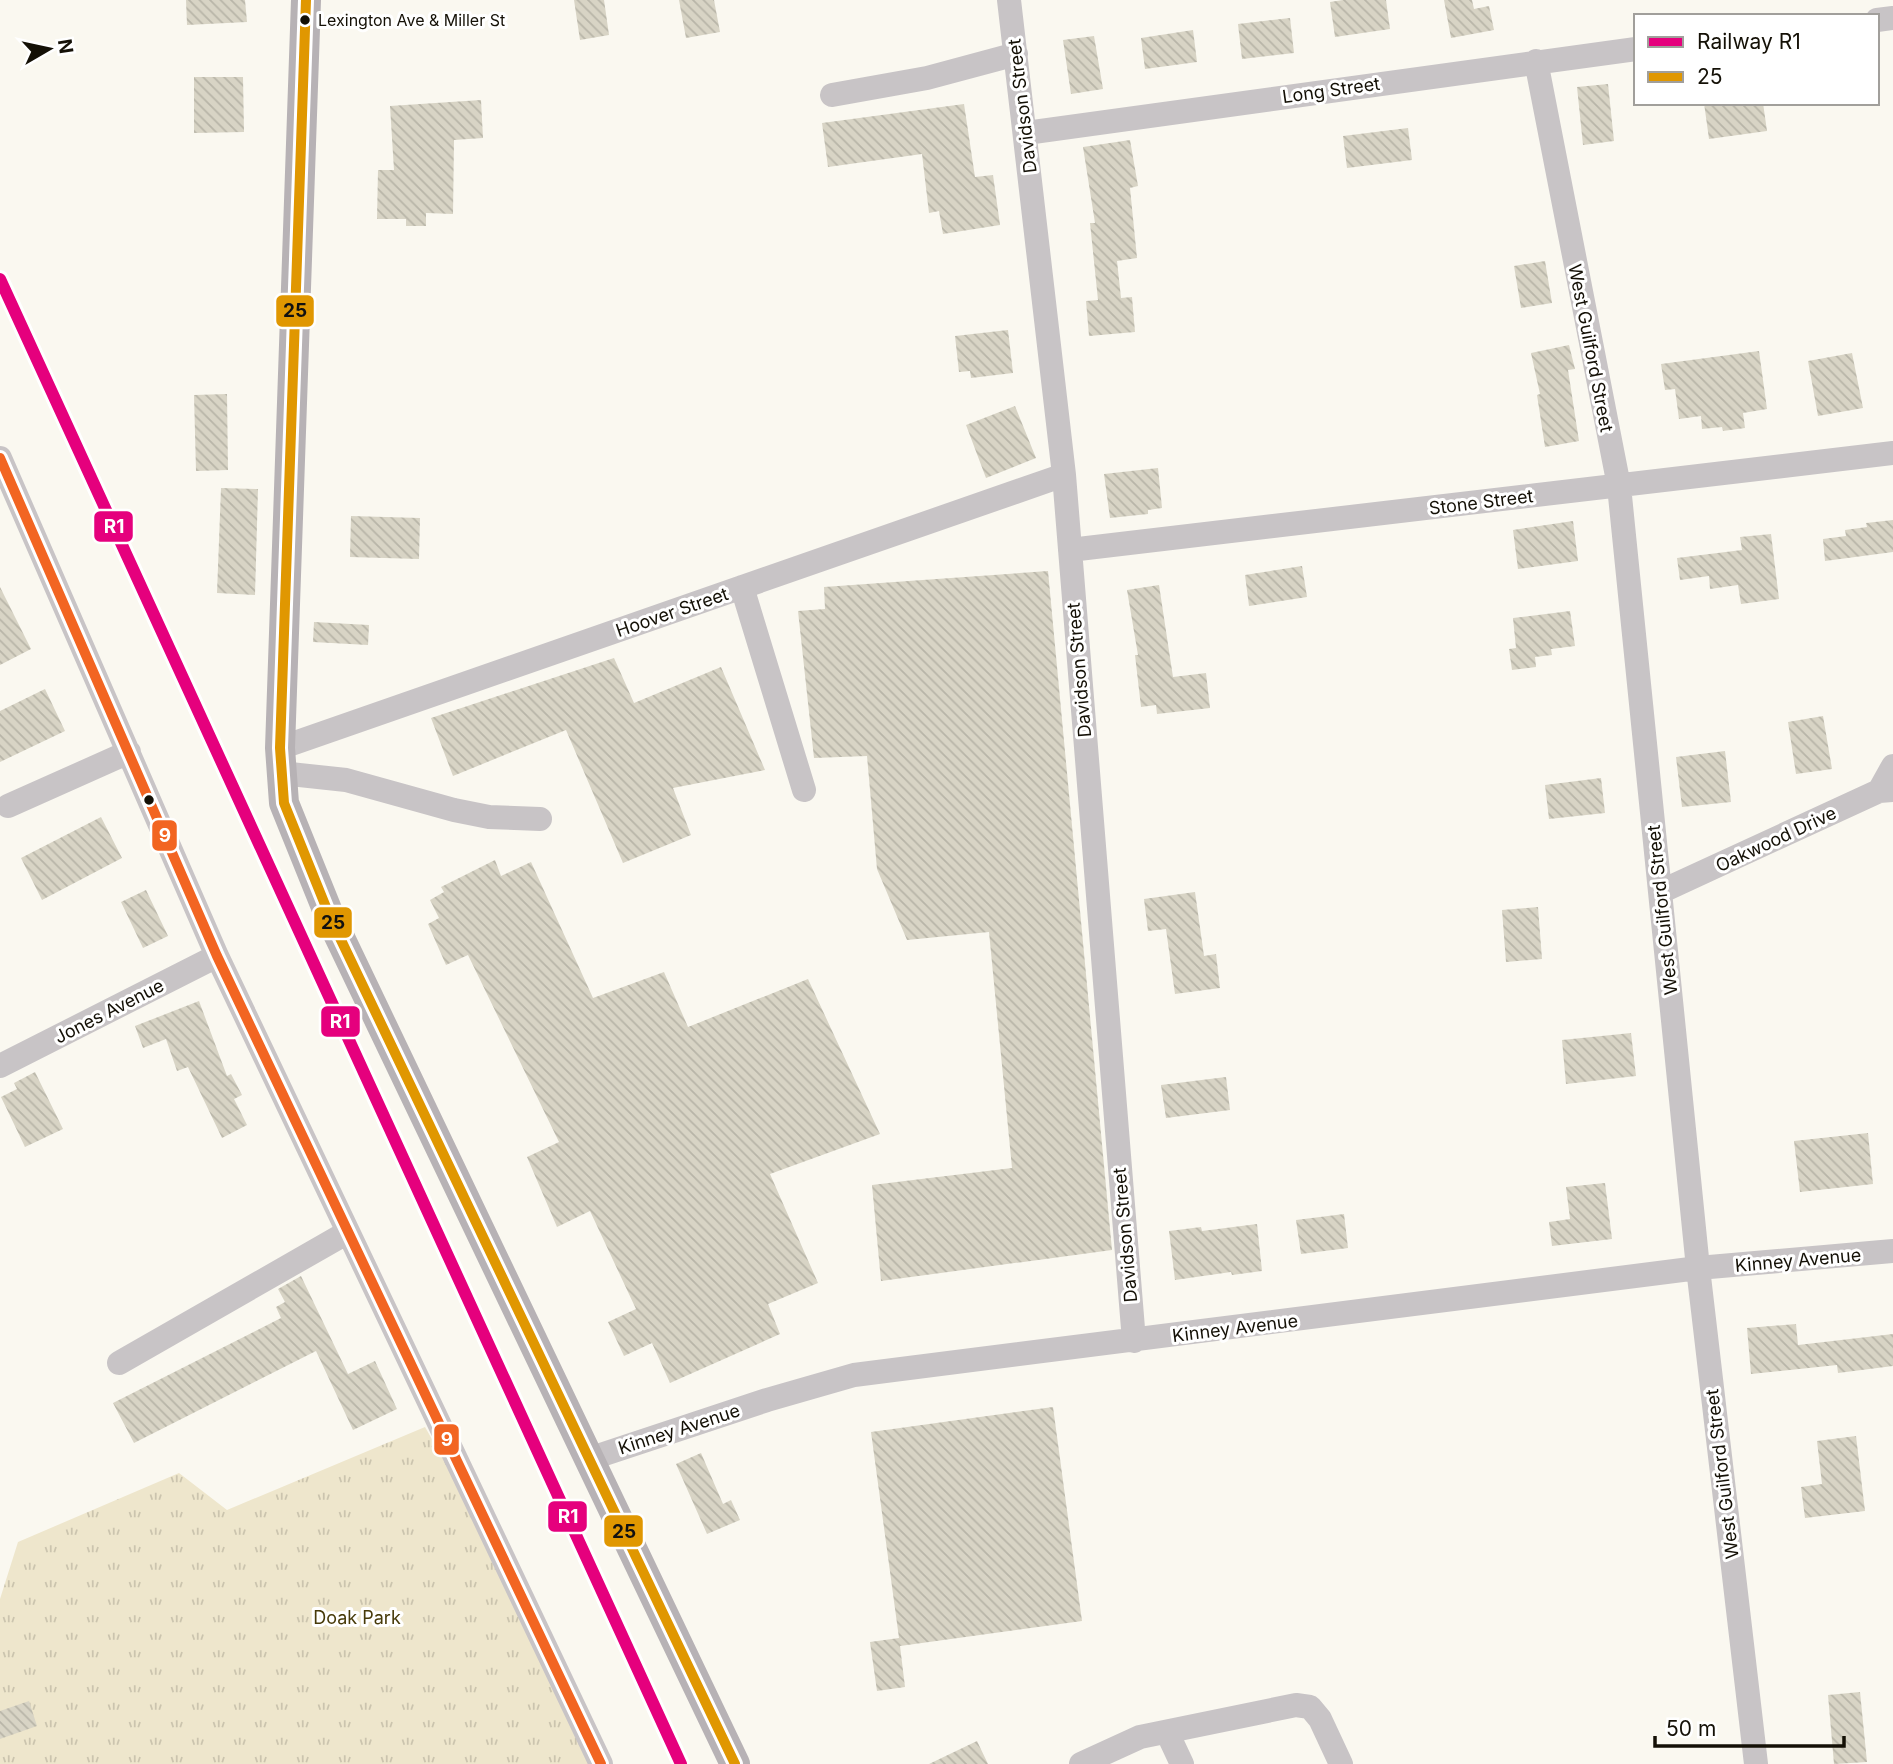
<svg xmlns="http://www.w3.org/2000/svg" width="1893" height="1764" viewBox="0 0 1893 1764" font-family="Inter,sans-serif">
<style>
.park{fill:url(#park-tufts)}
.building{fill:url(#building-back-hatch)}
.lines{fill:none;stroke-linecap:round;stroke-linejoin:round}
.minor{stroke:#c8c4c6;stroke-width:24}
.major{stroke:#b7b2b5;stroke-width:30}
.bus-1-casing{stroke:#fff;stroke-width:16}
.bus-2-casing{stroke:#fff;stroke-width:16}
.bus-1{stroke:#e09701;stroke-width:10}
.bus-2{stroke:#f26522;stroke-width:10}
.rail-1-casing{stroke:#fff;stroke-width:18}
.rail-1{stroke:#e5007d;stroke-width:12}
.bus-dot{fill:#141006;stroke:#fff;stroke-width:2.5}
.labels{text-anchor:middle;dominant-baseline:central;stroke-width:6;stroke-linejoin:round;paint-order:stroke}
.bus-label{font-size:16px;fill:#141006;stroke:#fff;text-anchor:start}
.street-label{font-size:18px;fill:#141006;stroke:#fff}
.park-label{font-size:18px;fill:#473a09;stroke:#fff}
.line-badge{stroke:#fff;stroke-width:2.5}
.badge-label{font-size:19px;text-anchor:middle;font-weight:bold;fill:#fff}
.pale-badge-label{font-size:19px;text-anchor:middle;font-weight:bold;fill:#111}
</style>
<defs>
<pattern id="park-tufts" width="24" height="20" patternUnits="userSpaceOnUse" patternTransform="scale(1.75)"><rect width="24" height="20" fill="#eee6cc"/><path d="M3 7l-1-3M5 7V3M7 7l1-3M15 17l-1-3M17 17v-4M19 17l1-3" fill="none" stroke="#cbc4ae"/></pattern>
<pattern id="building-back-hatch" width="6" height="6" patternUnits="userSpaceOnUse" patternTransform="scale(1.75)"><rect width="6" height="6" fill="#d8d4c5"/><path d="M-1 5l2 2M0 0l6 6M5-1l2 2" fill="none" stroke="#b8b5a8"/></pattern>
</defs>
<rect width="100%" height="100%" fill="#faf8f0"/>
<!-- park -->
<path class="park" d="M425 1427 445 1462 598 1764H0V1599L18 1542 179 1473 227 1510Z"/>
<!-- building -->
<path class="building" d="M186 0H245L247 22 187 25Z
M574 0H604L609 35 580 40Z
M679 0H714L720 32 686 38Z
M1343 0H1386L1390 29 1335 37 1330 2Z
M1444 0H1472L1474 9 1489 6 1494 30 1451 38Z
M1290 18 1294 53 1242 59 1238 24Z
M1193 30 1197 62 1145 69 1141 38Z
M1094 36 1103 89 1071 94 1063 40Z
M194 77H243L244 132 194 133Z
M1608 84 1614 141 1583 145 1577 87Z
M481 100 483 138 454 140 453 214 426 213V226H406V219H377L378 170H394L390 106Z
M1704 103H1763L1767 131 1709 139Z
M964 104 975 177 993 175 1000 225 943 234 939 211 929 213 922 154 828 167 822 123Z
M1408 128 1412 160 1347 168 1343 136Z
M1130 140 1138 186 1130 188 1137 258 1117 261 1121 298 1132 297 1135 332 1089 336 1086 301 1098 300 1090 223H1095L1083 147Z
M1545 261 1552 303 1521 308 1514 266Z
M1008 330 1013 373 971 378 970 371 959 372 955 336Z
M1569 345 1575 369 1568 370 1579 441 1545 447 1537 395 1540 394 1531 353Z
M1759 351 1767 409 1743 413 1745 428 1723 431 1722 427 1702 429 1701 416 1679 419 1675 389 1665 390 1661 364Z
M1852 353 1863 408 1818 416 1808 361Z
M227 394 228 470 196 471 194 395Z
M1015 406 1036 458 986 478 966 425Z
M1158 468 1162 508 1148 510V514L1110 518 1104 474Z
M221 488 258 489 255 595 217 593Z
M351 516 420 518 419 559 350 557Z
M1893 520V552L1825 561 1823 539 1846 536 1845 530 1867 527 1866 523Z
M1573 521 1578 561 1518 569 1513 530Z
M1771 534 1779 599 1741 604 1738 585 1710 589 1709 576 1680 580 1677 558 1742 550 1740 537Z
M1302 566 1307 597 1249 606 1245 575Z
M1048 571 1112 1250 881 1281 872 1185 1012 1168 989 932 907 940 877 869 867 756 814 758 798 611 825 609 824 587Z
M1159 585 1173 677 1206 673 1210 708 1157 714 1156 705 1141 707 1135 655H1138L1127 590Z
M0 587 31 649 0 665Z
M1570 611 1575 646 1551 649 1552 655 1535 657 1536 667 1512 670 1509 649 1516 648 1513 618Z
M314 622 369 625 368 645 313 642Z
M614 658 634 703 721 667 765 770 673 788 691 835 623 863 566 730 453 776 431 718Z
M45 689 65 731 0 762V711Z
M1823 716 1832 769 1796 774 1788 722Z
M1725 751 1731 802 1682 807 1676 757Z
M1601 778 1605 813 1549 819 1545 785Z
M101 817 122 858 42 900 21 858Z
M495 860 501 876 531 862 593 998 664 972 688 1027 808 979 880 1134 770 1174 818 1283 768 1304 780 1334 670 1383 652 1343 624 1356 608 1322 636 1309 590 1211 557 1227 527 1157 559 1142 468 955 446 965 428 924 439 918 430 900 444 892 441 887Z
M146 890 168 936 143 948 121 902Z
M1195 892 1204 956 1216 954 1220 988 1175 994 1166 929 1148 931 1144 899Z
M1538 907 1542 959 1506 962 1502 910Z
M199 1001 227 1076 231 1074 242 1095 234 1099 247 1125 222 1138 188 1067 177 1071 166 1039 143 1048 135 1026Z
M1631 1033 1636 1076 1566 1084 1562 1040Z
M35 1072 63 1129 25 1147 1 1097 17 1089 14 1083Z
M1226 1077 1230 1110 1166 1118 1161 1085Z
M1868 1133 1873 1184 1800 1192 1794 1141Z
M1605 1183 1612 1239 1552 1246 1549 1222 1570 1219 1566 1187Z
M1344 1214 1348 1248 1301 1254 1296 1220Z
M1257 1224 1262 1271 1232 1275 1231 1272 1175 1280 1169 1231 1201 1227 1202 1231Z
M301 1276 348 1374 375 1361 397 1409 353 1430 316 1351 134 1443 113 1403 281 1318 276 1307 285 1302 278 1289Z
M1796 1324 1798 1345 1893 1334V1366L1838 1373 1837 1365 1751 1374 1747 1328Z
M1053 1407 1082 1621 900 1646 905 1687 877 1691 870 1642 899 1638 871 1432Z
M1856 1436 1865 1511 1805 1518 1801 1487 1822 1484 1817 1441Z
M701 1453 723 1504 731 1500 740 1520 707 1534 676 1464Z
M1860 1692 1867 1762 1834 1764 1828 1695Z
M29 1701 37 1726 0 1739V1711Z
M977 1741 988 1764H929Z"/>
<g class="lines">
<!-- minor -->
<path class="minor" d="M1009 0 1064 475 1134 1341
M1877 20 1893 18
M1536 61 1619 486 1698 1268 1756 1764
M832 95 927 78 1016 54
M1026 133 1636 49
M0 458 217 956 601 1764
M1070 550 1893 453
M742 587 804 790
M280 748 1064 475
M281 773 346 780 454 810 489 817 540 819
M1879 791 1893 766
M8 806 129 752
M1660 892 1879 791 1893 790
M0 1066 217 956
M119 1363 348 1232
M589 1459 767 1400 854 1375 1698 1268 1893 1251
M1167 1732 1182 1764
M1081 1764 1140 1737 1296 1705 1310 1707 1320 1719 1341 1764"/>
<!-- major -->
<path class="major" d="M306 0 280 748 284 803 330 917 735 1764"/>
<!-- bus-1 casing -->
<g class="bus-1-casing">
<path id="bus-1" d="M306 0 280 748 284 803 330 917 735 1764"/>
</g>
<!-- bus-2 casing -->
<g class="bus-2-casing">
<path id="bus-2" d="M0 458 217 956 601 1764"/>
</g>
<!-- bus-1 -->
<use href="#bus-1" class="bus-1"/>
<!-- bus-2 -->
<use href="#bus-2" class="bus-2"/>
<!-- rail-1 casing -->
<g class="rail-1-casing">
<path id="rail-1" d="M0 279 681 1764"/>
</g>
<!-- rail-1 -->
<use href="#rail-1" class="rail-1"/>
</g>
<!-- markers -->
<g class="bus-dot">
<circle cx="305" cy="20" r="6"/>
<circle cx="149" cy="800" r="6"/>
</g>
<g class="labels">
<!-- bus labels -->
<g class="bus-label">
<text x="318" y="20">Lexington Ave &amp; Miller St</text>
</g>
<!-- street labels -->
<g class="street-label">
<text transform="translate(1331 90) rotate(-8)">Long Street</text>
<text transform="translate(1022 106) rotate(-97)">Davidson Street</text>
<text transform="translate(1591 348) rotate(79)">West Guilford Street</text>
<text transform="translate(1481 502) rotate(-7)">Stone Street</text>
<text transform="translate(672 612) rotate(-19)">Hoover Street</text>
<text transform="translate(1079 670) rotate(-95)">Davidson Street</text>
<text transform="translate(1776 839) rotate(-25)">Oakwood Drive</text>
<text transform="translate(1662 910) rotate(-96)">West Guilford Street</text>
<text transform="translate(109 1011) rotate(-27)">Jones Avenue</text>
<text transform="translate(1125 1235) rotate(-95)">Davidson Street</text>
<text transform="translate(1798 1260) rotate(-5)">Kinney Avenue</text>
<text transform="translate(1235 1328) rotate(-7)">Kinney Avenue</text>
<text transform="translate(679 1429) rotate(-18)">Kinney Avenue</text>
<text transform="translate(1722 1474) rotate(-97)">West Guilford Street</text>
</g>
<!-- park labels -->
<g class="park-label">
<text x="357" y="1617">Doak Park</text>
</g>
</g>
<g class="line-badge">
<rect x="275" y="294" width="40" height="34" rx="7" fill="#e09701"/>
<rect x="93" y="510" width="41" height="33" rx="7" fill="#e5007d"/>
<rect x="151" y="819" width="27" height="33" rx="7" fill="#f26522"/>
<rect x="313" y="906" width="40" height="33" rx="7" fill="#e09701"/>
<rect x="320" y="1005" width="41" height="33" rx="7" fill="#e5007d"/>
<rect x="433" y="1423" width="27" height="33" rx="7" fill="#f26522"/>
<rect x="547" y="1500" width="41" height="33" rx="7" fill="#e5007d"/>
<rect x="603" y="1514" width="41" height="34" rx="7" fill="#e09701"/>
</g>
<g class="badge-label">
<text x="114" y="533">R1</text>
<text x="165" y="842">9</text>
<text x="340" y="1028">R1</text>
<text x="447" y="1446">9</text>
<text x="568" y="1523">R1</text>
</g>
<g class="pale-badge-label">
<text x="295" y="317">25</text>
<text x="333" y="929">25</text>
<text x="624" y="1538">25</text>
</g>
<!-- legend -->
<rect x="1634" y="14" width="245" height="91" fill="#ffffff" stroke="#a19f9b" stroke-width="2"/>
<rect x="1648" y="37" width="35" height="10" fill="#e5007d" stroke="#a19f9b" stroke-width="2"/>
<text x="1697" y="49" font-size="21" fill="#141006">Railway R1</text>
<rect x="1648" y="72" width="35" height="10" fill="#e09701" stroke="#a19f9b" stroke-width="2"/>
<text x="1697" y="84" font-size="21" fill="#141006">25</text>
<!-- north arrow -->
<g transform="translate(49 49) rotate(81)" stroke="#ffffff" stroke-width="5" paint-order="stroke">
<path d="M0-5L12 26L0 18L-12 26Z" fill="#141006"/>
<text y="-10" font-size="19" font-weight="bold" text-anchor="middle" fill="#141006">N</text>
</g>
<!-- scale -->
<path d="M1655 1736v10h189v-10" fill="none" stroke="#141006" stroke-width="3.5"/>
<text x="1666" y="1736" font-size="21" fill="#141006" stroke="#ffffff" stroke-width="5" paint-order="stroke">50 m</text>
</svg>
